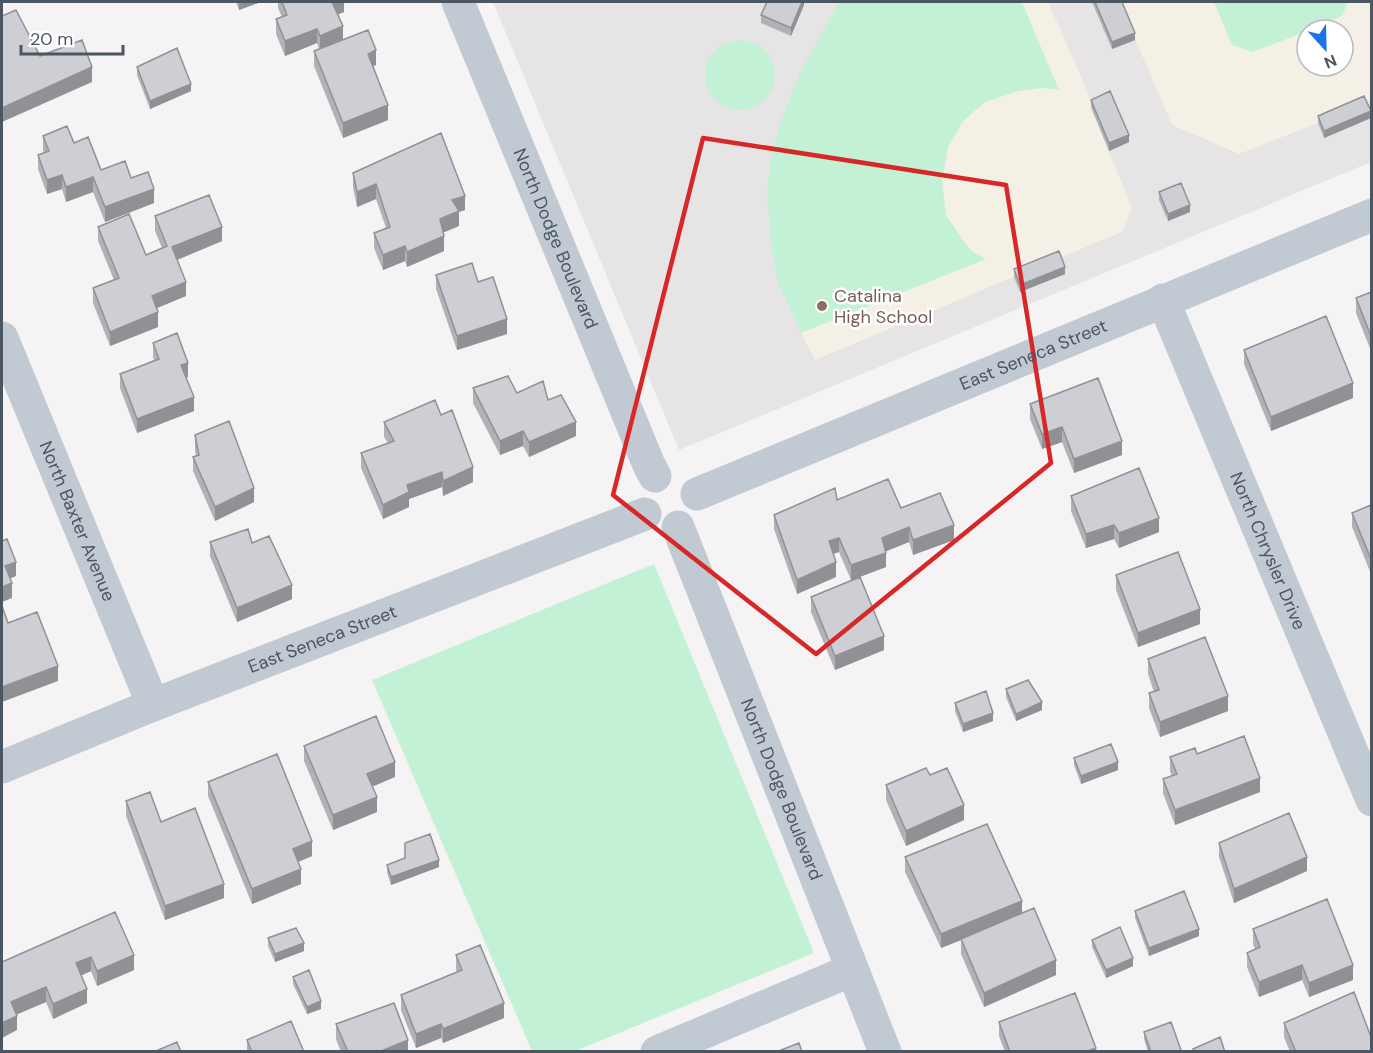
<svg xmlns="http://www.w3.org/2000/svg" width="1373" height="1053" viewBox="0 0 1373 1053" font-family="'DM Sans',sans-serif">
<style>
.education{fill:#e6e4e5;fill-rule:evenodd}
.green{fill:#c3f1d5;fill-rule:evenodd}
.sand{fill:#f5f0e5}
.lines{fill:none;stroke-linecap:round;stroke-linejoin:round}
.minor{stroke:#c1cad2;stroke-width:33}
.wall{fill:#b0b2b7}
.shaded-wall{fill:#909195}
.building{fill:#cdcfd5;stroke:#909195;stroke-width:1.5}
.marked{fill:none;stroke:#d62828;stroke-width:4.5;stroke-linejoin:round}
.education-dot{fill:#8d6e63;stroke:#fff;stroke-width:2}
.labels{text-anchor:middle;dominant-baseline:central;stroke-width:5;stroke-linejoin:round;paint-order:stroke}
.street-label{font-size:18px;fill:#4a5661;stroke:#fff}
.education-label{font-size:18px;fill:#785e54;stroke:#fff;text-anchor:start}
</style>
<rect width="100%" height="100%" fill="#f5f3f3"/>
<!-- education -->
<path class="education" d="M493 2H1371V162L679 450ZM1307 30H1343V66H1307Z"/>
<!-- green -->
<path class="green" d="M839 2H1048L1132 208 1122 232 815 360 801 333 778 283 772 249 767 195 771 156 780 124 799 75Z
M1119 2H1371V100L1318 123 1239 154 1172 125ZM1307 30H1343V66H1307Z
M705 75a35 35 0 1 1 70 0a35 35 0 1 1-70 0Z
M654 564 814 953 575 1051H532L372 680Z"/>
<!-- sand -->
<path class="sand" d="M1022 2H1048L1094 106 1091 108 1132 208 1122 232 815 360 801 333 986 259 972 251 963 240 946 215 942 181 948 147 963 121 985 102 1019 91 1042 88 1059 90Z
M1119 2H1214L1232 45 1253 52 1307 31V66H1343V30H1308L1342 16 1348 2H1371V100L1318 123 1239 154 1172 125Z"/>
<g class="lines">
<!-- minor -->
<g class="minor">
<path id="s1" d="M458 2 649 465 655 476"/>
<path id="s2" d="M1163 300 1372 800"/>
<path id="s3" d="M2 338 153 705"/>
<path id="s4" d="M697 494 1372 215"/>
<path id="s5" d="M678 527 885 1052"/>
<path id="s6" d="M2 767 153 705 645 514"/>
<path d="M657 1052 852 970"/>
</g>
</g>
<!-- wall -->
<path class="wall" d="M236 2H261L239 10Z
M278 2H344V12L338 14 343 40 376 65 373 66 388 120 343 138 314 66V51L319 49 317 43 285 56 276 34V19L282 17 278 8Z
M804 2V5L791 36 761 23V15Z
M1092 2H1122L1135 40 1112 49Z
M137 67 191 91 150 109 137 75Z
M1091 100 1129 142 1109 151 1091 107Z
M1318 116 1371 118 1324 138 1318 123Z
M43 136 74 143 101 170 131 178 154 203 105 222 93 192 66 202 62 189 47 194 38 169V155L44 153 43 150Z
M353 173 465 210 459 212V226L443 232 444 251 407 267 405 261 383 270 374 248V233L386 228 376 199 357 207 353 187Z
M1159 192 1190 212 1168 221 1159 200Z
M155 216 222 241 177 260 186 296 157 308 158 327 110 346 93 303V288L114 280 98 241V227L146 255 162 248 155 231Z
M1014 269 1065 274 1020 292 1014 277Z
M436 275 478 282 507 334 457 350 436 289Z
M1371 292V351L1356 313V298Z
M153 343 188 377 186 378 194 411 137 433 120 388V374L154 360 153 357Z
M1244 350 1353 398 1271 431 1244 364Z
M473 388 517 393 548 400 576 436 529 457 523 446 500 455 473 403Z
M1030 404 1122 455 1074 473 1062 442 1042 449 1030 419Z
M441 415 473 482 443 496 442 487 409 499V507L383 519 361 468V453L388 443 384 437V422Z
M195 435 254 502 215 521 193 471V457L196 456 195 450Z
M1071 496 1159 532 1119 548 1114 539 1086 548 1071 511Z
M837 500 901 508 954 540 913 555 909 542 886 551V567L860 577 884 650 835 670 811 612V597L851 580 839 552 833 554 836 577 797 594 774 529V515Z
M1371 505V574L1352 527V513Z
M210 542 252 543 292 599 237 622 210 556Z
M1116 575 1200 624 1138 647 1116 590Z
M1148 659 1228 711 1160 737 1149 708V693L1154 692 1148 674Z
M1006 689 1042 710 1016 721 1006 697Z
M955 703 993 721 963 732 955 711Z
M304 746 395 777 372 786 377 812 333 830 304 761Z
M1197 754 1260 792 1175 825 1163 793V779L1172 776 1170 771V757Z
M1074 758 1118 770 1081 784 1074 765Z
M930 775 964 820 906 846 886 800V785Z
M208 782 312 856 298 862 301 884 252 904 208 796Z
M126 801 161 822 224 898 165 920 126 816Z
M1219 843 1307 871 1234 903 1219 857Z
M905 857 1022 913 1056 975 984 1007 961 954V940L941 948 905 872Z
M387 865 439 867 391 885 387 872Z
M1135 911 1199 936 1149 956 1135 918Z
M115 912 134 970 97 986 91 971 81 975 87 1003 53 1019 46 1002 17 1014V1030L2 962Z
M1253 929 1353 980 1309 997 1302 980 1259 997 1247 967V953L1255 949 1253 944Z
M268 938 304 951 275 962 268 946Z
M1092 940 1133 966 1106 978 1092 947Z
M456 955 504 1018 443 1043 441 1038 416 1048 401 1010V995L457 972 456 970Z
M293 977 321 1009 307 1014 293 984Z
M999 1022 1096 1052H1005L999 1036Z
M1284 1023 1371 1052H1290L1284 1037Z
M336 1024 408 1052H341L336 1039Z
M1144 1032 1181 1052H1148L1144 1039Z
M247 1040 304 1052H247Z"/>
<!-- shaded-wall -->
<path class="shaded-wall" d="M239 2H261L239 10Z
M332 2H344V12L332 17Z
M802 2H804V5L791 36V28Z
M343 26V41L320 51V36Z
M317 29V43L285 56V41Z
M1135 33V40L1112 49V42Z
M376 50V65L368 68V54Z
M92 67V82L2 122V108Z
M191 84V91L150 109V101Z
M388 105V120L343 138V123Z
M1371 111V118L1324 138V131Z
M1129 135V142L1109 151V143Z
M62 175V189L47 194V180Z
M93 177V192L66 202V187Z
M376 184V199L357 207V192Z
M154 189V203L105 222V207Z
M465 196V210L459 212V226L440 234V219L452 200Z
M1190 205V212L1168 221V214Z
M222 227V241L172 262V247Z
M444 236V251L407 267V252Z
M405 246V261L383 270V255Z
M1065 267V274L1020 292V285Z
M186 282V296L152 310V296Z
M158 312V327L110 346V332Z
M507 319V334L457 350V336Z
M188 363V377L181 379V365Z
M1353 383V398L1271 431V417Z
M194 397V411L137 433V419Z
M576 422V436L529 457V442Z
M1062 427V442L1042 449V434Z
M523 431V446L500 455V441Z
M1122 441V455L1074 473V459Z
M473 467V482L443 496V481Z
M442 472V487L409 499V507L383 519V505L407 485Z
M254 488V502L215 521V507Z
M1159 518V532L1119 548V533Z
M954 525V540L913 555V540Z
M1114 525V539L1086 548V534Z
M909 527V542L882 553V538Z
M839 538V552L829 555V541Z
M886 553V567L851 580V565Z
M16 562V576L5 581V566Z
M836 562V577L797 594V580Z
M12 583V598L2 602V587Z
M292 585V599L237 622V608Z
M1200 609V624L1138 647V633Z
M884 636V650L835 670V656Z
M58 666V681L2 702V687Z
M1228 696V711L1160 737V722Z
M1042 702V710L1016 721V714Z
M993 713V721L963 732V724Z
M395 762V777L367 789V774Z
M1118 762V770L1081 784V776Z
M1260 778V792L1175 825V810Z
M377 797V812L333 830V815Z
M964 805V820L906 846V831Z
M312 841V856L293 864V849Z
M1307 857V871L1234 903V889Z
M439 860V867L391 885V877Z
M301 869V884L252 904V889Z
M224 884V898L165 920V906Z
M1022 901V916L941 948V934Z
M1199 929V936L1149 956V948Z
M304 943V951L275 962V954Z
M134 955V970L97 986V971Z
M91 957V971L76 978V963Z
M1133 958V966L1106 978V970Z
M1056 960V975L984 1007V993Z
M1302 965V980L1259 997V982Z
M1353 965V980L1309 997V983Z
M46 987V1002L11 1017V1002Z
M87 989V1003L53 1019V1004Z
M321 1001V1009L307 1014V1007Z
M504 1003V1018L443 1043V1029Z
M17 1016V1030L2 1038V1023Z
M441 1024V1038L416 1048V1034Z
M408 1040V1052H379Z
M1096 1048V1052H1085Z"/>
<!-- building -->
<path class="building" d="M282 2H334H332L343 26 320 36 317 29 285 41 276 19 287 15Z
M767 2H802L791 28 761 15Z
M1095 2H1122L1135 33 1112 42Z
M16 10 40 56 82 40 92 67 2 108V16Z
M368 30 376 50 368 54 388 105 343 123 314 51Z
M177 48 191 84 150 101 137 67Z
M1110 91 1129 135 1109 143 1091 100Z
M1364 96 1371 111 1324 131 1318 116Z
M67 126 74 143 88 137 101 170 125 161 131 178 148 172 154 189 105 207 93 177 66 187 62 175 47 180 38 155 49 151 43 136Z
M441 133 465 196 452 200 459 211 440 219 444 236 407 252 405 246 383 255 374 233 390 227 376 184 357 192 353 173Z
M1181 183 1190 205 1168 214 1159 192Z
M209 195 222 227 172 247 186 282 152 296 158 312 110 332 93 288 119 278 98 227 129 214 146 255 167 246 155 216Z
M1059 251 1065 267 1020 285 1014 269Z
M472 263 478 282 493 277 507 319 457 336 436 275Z
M1371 292V336L1356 298Z
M1326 316 1353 383 1271 417 1244 350Z
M177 333 188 363 181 365 194 397 137 419 120 374 159 359 153 343Z
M508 376 517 393 543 381 548 400 561 395 576 422 529 442 523 431 500 441 473 388Z
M1098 378 1122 441 1074 459 1062 427 1042 434 1030 404Z
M435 400 441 415 452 410 473 467 443 481 442 472 407 485 409 492 383 505 361 453 394 441 384 422Z
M229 421 254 488 215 507 193 457 199 455 195 435Z
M1139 468 1159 518 1119 533 1114 525 1086 534 1071 496Z
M888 479 901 508 940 493 954 525 913 540 909 527 882 538 886 553 851 565 839 538 829 541 836 562 797 580 774 515 835 488 837 500Z
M1371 505V559L1352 513Z
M248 529 252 543 269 536 292 585 237 608 210 542Z
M7 539 16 562 5 566 12 583 2 587V541Z
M1178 552 1200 609 1138 633 1116 575Z
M860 577 884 636 835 656 811 597Z
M2 606 8 623 37 612 58 666 2 687Z
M1205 637 1228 696 1160 722 1149 693 1159 690 1148 659Z
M1028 680 1042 702 1016 714 1006 689Z
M986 691 993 713 963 724 955 703Z
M376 716 395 762 367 774 377 797 333 815 304 746Z
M1244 736 1260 778 1175 810 1163 779 1177 774 1170 757 1195 748 1197 754Z
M1111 744 1118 762 1081 776 1074 758Z
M277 754 312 841 293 849 301 869 252 889 208 782Z
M926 768 930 775 947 768 964 805 906 831 886 785Z
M150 792 161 822 195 808 224 884 165 906 126 801Z
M1289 813 1307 857 1234 889 1219 843Z
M987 824 1022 901 941 934 905 857Z
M430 834 439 860 391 877 387 865 405 858V843Z
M1184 891 1199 929 1149 948 1135 911Z
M1327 899 1353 965 1309 983 1302 965 1259 982 1247 953 1260 947 1253 929Z
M1034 908 1056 960 984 993 961 939Z
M115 912 134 955 97 971 91 957 76 963 87 989 53 1004 46 987 11 1002 17 1016 2 1023V962Z
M1120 927 1133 958 1106 970 1092 940Z
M296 928 304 943 275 954 268 938Z
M480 945 504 1003 443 1029 441 1024 416 1034 401 995 462 970 456 955Z
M309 970 321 1001 307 1007 293 977Z
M1354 992 1371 1037V1052H1296L1284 1023Z
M1075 993 1096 1048 1085 1052H1010L999 1022Z
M394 1003 408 1040 379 1052H348L336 1024Z
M291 1021 304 1052H252L247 1040Z
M1171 1022 1181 1050 1176 1052H1151L1144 1032Z
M1220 1037 1225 1052H1194L1193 1049Z
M177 1042 181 1052H156V1051Z
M799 1043 802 1052H776Z"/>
<!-- marked area -->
<path class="marked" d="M703 138 1006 185 1051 463 816 654 613 495Z"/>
<!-- markers -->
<circle class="education-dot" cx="822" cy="306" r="6"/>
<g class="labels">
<!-- street labels -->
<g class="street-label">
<text stroke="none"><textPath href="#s1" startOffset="256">North Dodge Boulevard</textPath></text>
<text stroke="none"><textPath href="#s4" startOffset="364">East Seneca Street</textPath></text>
<text stroke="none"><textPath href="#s3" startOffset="198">North Baxter Avenue</textPath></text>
<text stroke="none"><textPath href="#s2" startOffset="272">North Chrysler Drive</textPath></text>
<text stroke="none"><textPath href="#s6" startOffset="345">East Seneca Street</textPath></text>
<text stroke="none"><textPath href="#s5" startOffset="282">North Dodge Boulevard</textPath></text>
</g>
<!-- education labels -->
<g class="education-label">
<text x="834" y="296">Catalina<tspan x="834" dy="21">High School</tspan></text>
</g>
</g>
<!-- border -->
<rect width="1373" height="1053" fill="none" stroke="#4a5661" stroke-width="6"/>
<!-- north arrow -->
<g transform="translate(1325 48) rotate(158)"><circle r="28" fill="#ffffff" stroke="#b7bbc0" stroke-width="1.5"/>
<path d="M0-4.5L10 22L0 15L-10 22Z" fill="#1a73e8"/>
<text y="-9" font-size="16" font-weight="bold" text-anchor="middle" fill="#4a5661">N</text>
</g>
<!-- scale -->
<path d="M21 45v9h102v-9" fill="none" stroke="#4a5661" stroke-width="3"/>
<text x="30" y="45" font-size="18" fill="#4a5661" stroke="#ffffff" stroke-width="4.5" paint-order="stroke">20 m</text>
</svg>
